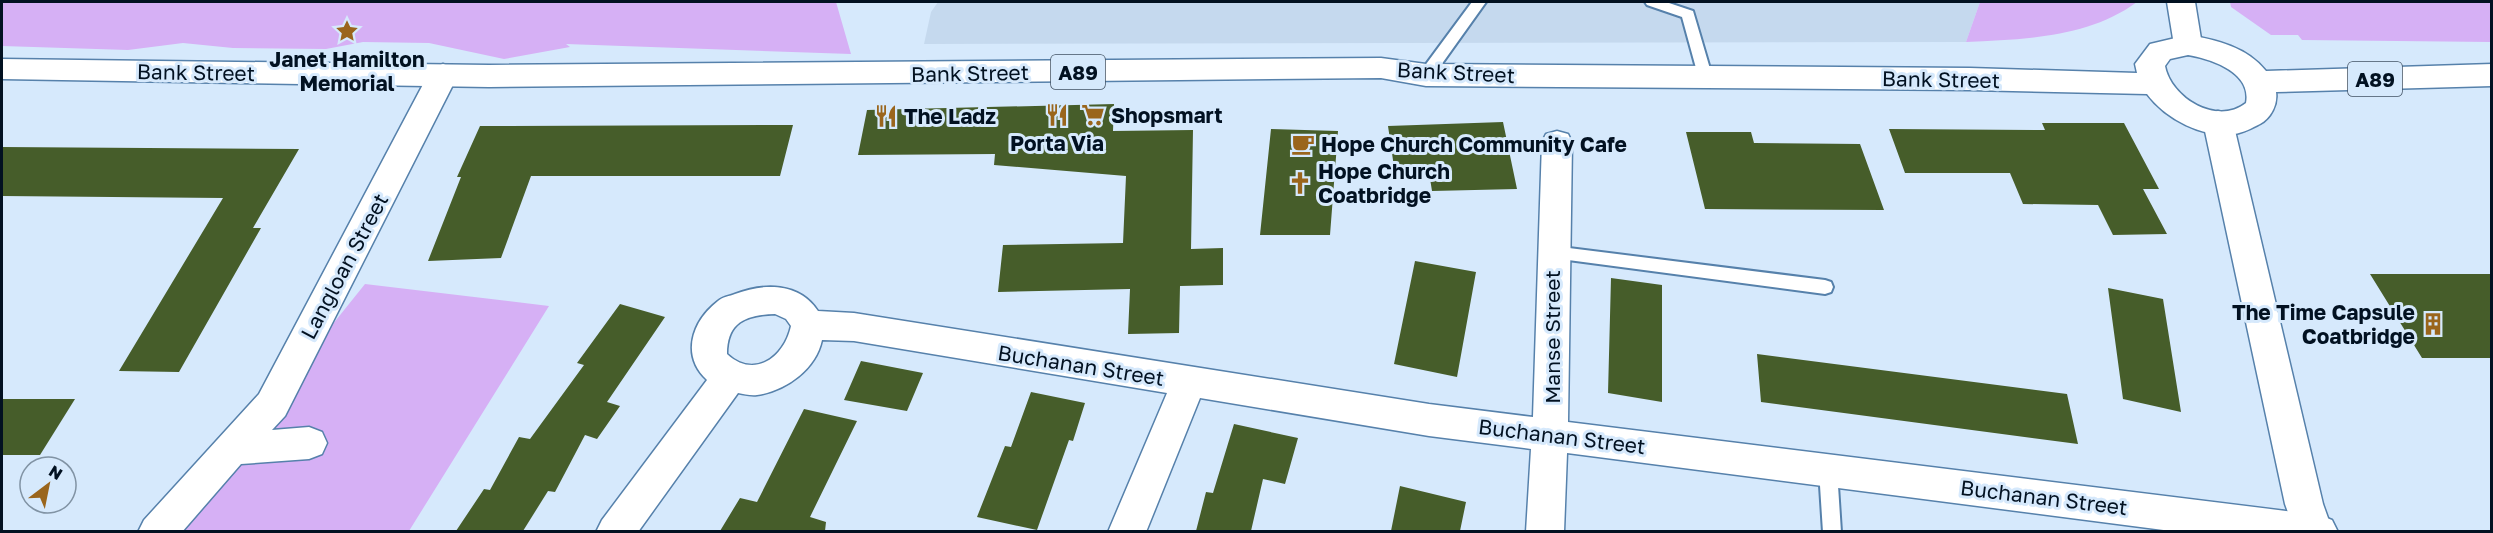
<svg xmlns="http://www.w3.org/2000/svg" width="2493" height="533" viewBox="0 0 2493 533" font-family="'Golos Text',sans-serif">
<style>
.built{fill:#c5d9ee}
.green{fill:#d6b0f5}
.building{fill:#465d2a}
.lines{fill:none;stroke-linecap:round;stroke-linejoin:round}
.lane-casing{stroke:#5681ab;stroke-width:4}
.street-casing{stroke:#5681ab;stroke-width:3}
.secondary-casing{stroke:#5681ab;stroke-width:3}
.primary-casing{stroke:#5681ab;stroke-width:3}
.lane{fill:#fff;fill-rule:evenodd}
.street{fill:#fff;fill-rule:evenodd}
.secondary{fill:#fff;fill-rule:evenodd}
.primary{fill:#fff;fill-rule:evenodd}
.labels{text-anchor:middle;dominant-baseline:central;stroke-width:6;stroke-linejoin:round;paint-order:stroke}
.shield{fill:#d6e9fc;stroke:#425263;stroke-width:1.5}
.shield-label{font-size:20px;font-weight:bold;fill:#021121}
.poi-label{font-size:21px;font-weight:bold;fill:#021121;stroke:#d6e9fc;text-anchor:start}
.street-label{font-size:21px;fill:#021121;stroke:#d6e9fc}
</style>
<rect width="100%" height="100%" fill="#d6e9fc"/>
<!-- built -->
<path class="built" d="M938 2H1980L1966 42 924 44 931 12Z"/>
<!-- green -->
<path class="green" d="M2 2H836L851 54 566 44 570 47 504 59 429 43 363 42 326 49 233 48 183 43 128 50 2 46Z
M1980 2H2137C2088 38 2025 39 1966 42Z
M2230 2H2491V42L2302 40 2298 35H2271L2231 7Z
M365 284 549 306 409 531 166 532Z"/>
<!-- building -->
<path class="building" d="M1114 104 1113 131 1193 130 1191 249 1223 248V285L1180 286 1179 333 1128 334 1130 289 998 292 1003 245 1123 243 1126 176 994 165 995 154 858 155 867 110Z
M1503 122 1517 189 1432 191 1428 166 1394 167 1388 126Z
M2042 123H2124L2159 189H2143L2167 234 2113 235 2098 205 2023 204 2010 173H1905L1889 129 2045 130Z
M793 125 780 176H531L501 258 428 261 461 177H457L480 126Z
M1271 129 1338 131 1330 235H1260Z
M1686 132H1751L1754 143 1860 144 1884 210 1705 209Z
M2 147 299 149 253 228H261L179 372 119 371 223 198 2 196Z
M1415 261 1476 272 1457 377 1394 364Z
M2370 274H2492V358H2422Z
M1611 278 1662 285V402L1608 393Z
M2108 288 2163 299 2181 412 2123 399Z
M620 304 665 317 607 402 620 406 597 439 585 435 555 492 548 491 523 531H456L484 489 490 490 519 437 530 439 584 365 577 363Z
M1757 354 2067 394 2078 444 1761 402Z
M861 361 923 373 907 411 844 400Z
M1031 392 1085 403 1073 441 1069 440 1037 530 977 517 1005 446 1011 447Z
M2 399H75L40 455H2Z
M804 409 857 421 810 517 826 522 825 531H720L740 498 757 502Z
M1234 424 1298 438 1285 484 1263 479 1251 531H1196L1206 492 1213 493Z
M1400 486 1466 502 1460 531H1391Z"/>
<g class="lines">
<!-- lane casing -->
<g class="lane-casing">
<path id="lane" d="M1472 2H1486L1431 79H1421L1419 75 1421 71Z
M1645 2H1666L1693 11 1713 79 1711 83H1701L1699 79 1682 17 1647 5Z
M1553 246 1825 280 1831 282 1833 287 1831 292 1825 294 1553 258 1547 257 1545 252 1547 247Z
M1828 462 1834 464 1837 470 1841 532H1823L1819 470 1822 464Z"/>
</g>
<!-- street casing -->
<g class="street-casing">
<path id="street" d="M2167 2H2195L2202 45 2198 52 2188 55 2178 52 2174 45Z
M443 64 453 68 458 75 285 416 272 430 309 427 322 432 327 443 322 454 309 459 241 464 182 532H138L144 520 259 394 428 75 433 68Z
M1557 131 1568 134 1572 142 1568 422 2319 515 2332 520 2338 532H2179L1567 453 1564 532H1526L1531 449 1429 436 1200 398 1146 532H1108L1167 393 854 341 822 340C816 369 786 391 757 395 751 396 744 394 738 393L638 532H596L602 520 707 380C681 356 691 322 718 301 722 297 730 296 735 294 764 283 799 282 818 311L854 313 1429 404 1533 417 1542 142 1546 134ZM775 314 786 319 791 326C784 358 754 379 727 354 727 322 746 315 775 314Z"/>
</g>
<!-- secondary casing -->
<g class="secondary-casing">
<path id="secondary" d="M2218 111 2229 114 2233 122 2323 504 2333 532H2295L2285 504 2203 122 2207 114Z"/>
</g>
<!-- primary casing -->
<g class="primary-casing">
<path id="primary" d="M2188 35C2217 40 2247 47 2266 71L2492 64V86L2276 92C2278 104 2271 118 2260 124 2252 128 2243 133 2234 134 2202 138 2166 119 2147 94L1970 90 1426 86 1381 78 489 87 2 79V59L489 65 1381 58 1426 64 1970 68 2137 73 2135 64 2150 44ZM2188 55C2211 59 2252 72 2246 103 2217 126 2171 98 2165 66L2170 59Z"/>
</g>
<!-- lane -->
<use href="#lane" class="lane"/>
<!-- street -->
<use href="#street" class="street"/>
<!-- secondary -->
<use href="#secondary" class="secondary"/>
<!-- primary -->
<use href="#primary" class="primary"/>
</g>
<!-- icons -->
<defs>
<g id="sight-bare" transform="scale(1.8)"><path d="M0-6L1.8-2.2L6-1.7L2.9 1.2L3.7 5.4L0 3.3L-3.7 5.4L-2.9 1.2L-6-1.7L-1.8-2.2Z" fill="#9a651c" stroke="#d6e9fc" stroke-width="2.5" paint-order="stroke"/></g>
<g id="restaurant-bare" transform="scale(1.8)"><path d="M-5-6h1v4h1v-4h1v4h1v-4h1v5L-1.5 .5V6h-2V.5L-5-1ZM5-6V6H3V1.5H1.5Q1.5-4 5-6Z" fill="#9a651c" stroke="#d6e9fc" stroke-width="2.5" paint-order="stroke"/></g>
<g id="supermarket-bare" transform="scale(1.8)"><path d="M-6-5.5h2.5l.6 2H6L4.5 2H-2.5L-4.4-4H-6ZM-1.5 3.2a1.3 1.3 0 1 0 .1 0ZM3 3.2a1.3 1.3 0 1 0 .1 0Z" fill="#9a651c" stroke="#d6e9fc" stroke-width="2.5" paint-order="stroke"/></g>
<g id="cafe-bare" transform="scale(1.8)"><path d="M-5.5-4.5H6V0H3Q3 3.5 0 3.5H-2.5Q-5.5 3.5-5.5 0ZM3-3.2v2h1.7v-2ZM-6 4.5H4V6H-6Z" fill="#9a651c" stroke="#d6e9fc" stroke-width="2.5" paint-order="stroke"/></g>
<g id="church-bare" transform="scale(1.8)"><path d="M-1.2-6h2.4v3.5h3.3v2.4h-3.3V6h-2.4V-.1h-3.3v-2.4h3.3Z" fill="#9a651c" stroke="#d6e9fc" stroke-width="2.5" paint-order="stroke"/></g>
<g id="building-bare" transform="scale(1.8)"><path d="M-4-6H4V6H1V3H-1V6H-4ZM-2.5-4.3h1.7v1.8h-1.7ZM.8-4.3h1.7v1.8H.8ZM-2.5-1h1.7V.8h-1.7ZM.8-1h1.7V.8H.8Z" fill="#9a651c" stroke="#d6e9fc" stroke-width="2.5" paint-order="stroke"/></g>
</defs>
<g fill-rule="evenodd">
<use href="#sight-bare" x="347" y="31"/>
<use href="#restaurant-bare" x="1057" y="115"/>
<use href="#supermarket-bare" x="1093" y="115"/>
<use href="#restaurant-bare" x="886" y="116"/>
<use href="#cafe-bare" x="1303" y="144"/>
<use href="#church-bare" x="1300" y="183"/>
<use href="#building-bare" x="2433" y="324"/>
</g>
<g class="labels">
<!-- shield labels -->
<g class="shield">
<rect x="1051" y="55" width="54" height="34" rx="4.5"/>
<rect x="2348" y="62" width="54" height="34" rx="4.5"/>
</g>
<g class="shield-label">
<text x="1078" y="72">A89</text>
<text x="2375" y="79">A89</text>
</g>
<!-- poi labels -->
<g class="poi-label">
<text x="347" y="59" text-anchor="middle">Janet Hamilton<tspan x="347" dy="24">Memorial</tspan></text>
<text x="1111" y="115">Shopsmart</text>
<text x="904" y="116">The Ladz</text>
<text x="1057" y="143" text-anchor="middle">Porta Via</text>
<text x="1321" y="144">Hope Church Community Cafe</text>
<text x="1318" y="171">Hope Church<tspan x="1318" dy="24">Coatbridge</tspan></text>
<text x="2415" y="312" text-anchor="end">The Time Capsule<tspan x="2415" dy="24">Coatbridge</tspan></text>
</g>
<!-- street labels -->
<g class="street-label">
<text transform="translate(196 72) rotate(1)">Bank Street</text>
<text transform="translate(1456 72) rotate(3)">Bank Street</text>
<text transform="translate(970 73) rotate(-1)">Bank Street</text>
<text transform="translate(1941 79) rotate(1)">Bank Street</text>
<text transform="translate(344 266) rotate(-62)">Langloan Street</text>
<text transform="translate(1552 337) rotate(-90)">Manse Street</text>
<text transform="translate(1081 365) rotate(9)">Buchanan Street</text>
<text transform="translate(1562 436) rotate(7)">Buchanan Street</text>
<text transform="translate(2044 497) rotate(7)">Buchanan Street</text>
</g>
</g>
<!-- border -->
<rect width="2493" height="533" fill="none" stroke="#021121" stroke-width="6"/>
<!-- north arrow -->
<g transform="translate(48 485) rotate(32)"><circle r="28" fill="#d6e9fc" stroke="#8193a4" stroke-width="1.5"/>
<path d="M0-4.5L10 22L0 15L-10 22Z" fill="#9a651c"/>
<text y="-9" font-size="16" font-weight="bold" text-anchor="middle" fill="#021121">N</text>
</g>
</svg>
